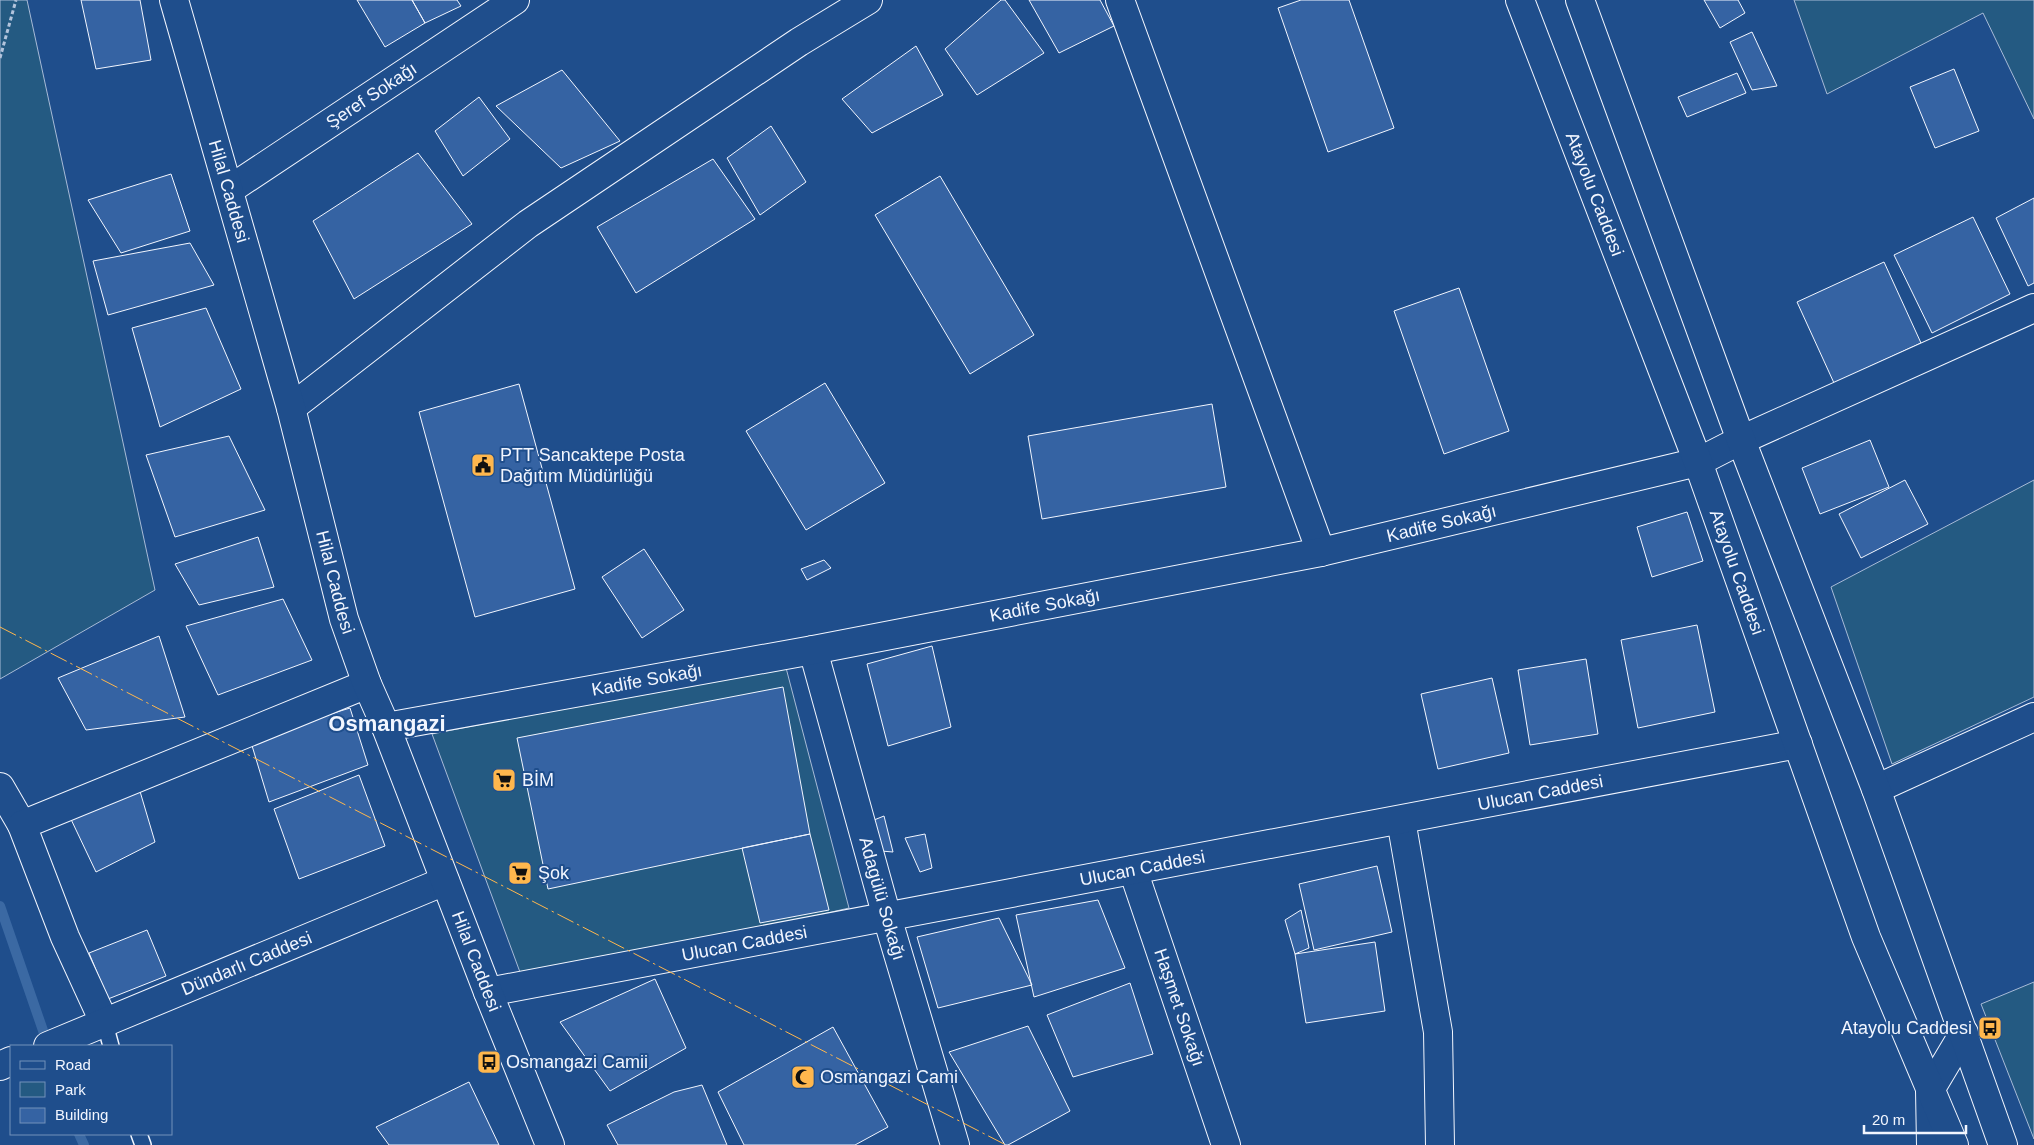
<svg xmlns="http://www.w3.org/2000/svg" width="2034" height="1145" viewBox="0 0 2034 1145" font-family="Helvetica,sans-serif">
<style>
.green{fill:#245a82;stroke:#a8bbd7}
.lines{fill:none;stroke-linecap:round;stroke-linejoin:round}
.stream{stroke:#3b69a3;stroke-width:10}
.building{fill:#3563a3;stroke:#f2f6ff}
.service-casing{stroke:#f2f6ff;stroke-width:18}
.minor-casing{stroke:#f2f6ff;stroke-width:30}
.tertiary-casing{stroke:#f2f6ff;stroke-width:30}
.primary-casing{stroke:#f2f6ff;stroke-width:30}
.path{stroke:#b3c4dc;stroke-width:3;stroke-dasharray:4 2.5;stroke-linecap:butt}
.service{stroke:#1f4e8c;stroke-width:15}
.minor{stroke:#1f4e8c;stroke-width:28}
.tertiary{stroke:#1f4e8c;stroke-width:28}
.primary{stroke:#1f4e8c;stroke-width:28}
.power{stroke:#ffb74d;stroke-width:1;stroke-dasharray:18 4 2.5 4;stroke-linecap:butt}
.labels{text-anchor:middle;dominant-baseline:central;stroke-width:4;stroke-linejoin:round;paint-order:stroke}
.street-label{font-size:18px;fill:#f2f6ff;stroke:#1f4e8c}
.poi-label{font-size:18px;fill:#f2f6ff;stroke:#1f4e8c;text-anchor:start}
.district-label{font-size:22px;font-weight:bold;fill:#f2f6ff;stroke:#1f4e8c}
</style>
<rect width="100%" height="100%" fill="#1f4e8c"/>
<!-- green -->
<path class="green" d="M0 0H27L155 590 0 679Z
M1794 0H2034V119L1983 13 1827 94Z
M2034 480V697L1892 764 1831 587Z
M785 664 849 908 524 983 432 734Z
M2034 982V1139L1981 1004Z"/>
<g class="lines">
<!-- stream -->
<path class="stream" d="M0 906 48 1045
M79 1134 84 1145"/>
</g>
<!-- building -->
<path class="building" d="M81 0H140L151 60 96 69Z
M357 0H412L425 23 385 47Z
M412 0H457L461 6 425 23Z
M1001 0H1005L1044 53 977 95 945 49Z
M1029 0H1100L1114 26 1059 53Z
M1301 0H1349L1394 128 1328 152 1278 8Z
M1704 0H1738L1745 13 1720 28Z
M1752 32 1777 86 1752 90 1730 42Z
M916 46 943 95 872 133 842 99Z
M1954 69 1979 131 1935 148 1910 87Z
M562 70 620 141 561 168 496 106Z
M1737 73 1746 93 1687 117 1678 97Z
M479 97 510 139 463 176 435 131Z
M771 126 806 182 760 215 727 158Z
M418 153 472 224 354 299 313 221Z
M713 159 755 219 636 293 597 227Z
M171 174 190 231 121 253 88 200Z
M940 176 1034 335 970 374 875 215Z
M2034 198V283L2028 286 1996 218Z
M1973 217 2010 294 1932 333 1894 255Z
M190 243 214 285 108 315 93 261Z
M1884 262 1921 343 1834 383 1797 302Z
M1459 288 1509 431 1444 454 1394 311Z
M206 308 241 389 160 427 132 328Z
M825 383 885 483 806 530 746 431Z
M519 384 575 589 475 617 419 412Z
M1212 404 1226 487 1042 519 1028 436Z
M229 436 265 510 175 537 146 455Z
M1870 440 1889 487 1820 514 1802 468Z
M1905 480 1928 524 1861 558 1839 514Z
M1687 512 1703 561 1652 577 1637 527Z
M258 537 274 587 199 605 175 564Z
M644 549 684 610 642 638 602 577Z
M824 560 831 568 807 580 801 569Z
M283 599 312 660 218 695 186 626Z
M1697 625 1715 712 1638 728 1621 640Z
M159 636 185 717 86 730 58 678Z
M932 646 951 727 888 746 867 664Z
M1586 659 1598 734 1530 745 1518 670Z
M1492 678 1509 753 1438 769 1421 694Z
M783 687 810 834 548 889 517 738Z
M350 708 368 765 269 802 250 739Z
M359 775 385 846 299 879 274 809Z
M139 788 155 842 96 872 68 813Z
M884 816 893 852 881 851 869 822Z
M810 834 829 910 760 923 742 848Z
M925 834 932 868 920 872 905 838Z
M1377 866 1392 932 1314 950 1299 884Z
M1098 900 1125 968 1034 997 1016 915Z
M1301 910 1309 948 1295 954 1285 920Z
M999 918 1032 985 938 1008 917 937Z
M147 930 166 976 108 999 89 953Z
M1375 942 1385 1011 1306 1023 1295 954Z
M655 979 686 1048 610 1091 560 1022Z
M1130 983 1153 1054 1073 1077 1047 1015Z
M1028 1026 1070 1111 1008 1145H1005L949 1052Z
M833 1027 888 1127 855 1145H744L718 1092Z
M469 1082 499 1145H389L376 1127Z
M702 1085 727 1145H618L607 1125 674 1092Z"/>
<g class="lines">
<!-- service casing -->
<g class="service-casing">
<path id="service" d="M105 1024 111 1046
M139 1134 143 1145"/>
</g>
<!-- minor casing -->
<g class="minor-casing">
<g id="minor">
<path d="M1120 0 1321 552"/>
<path id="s1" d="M229 190 515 0"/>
<path d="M291 408 528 224 799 42 868 0"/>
<path id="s2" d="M813 650 887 917 955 1145"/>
<path id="s3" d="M386 727 813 650 1321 552 1698 462 1741 440 2034 308"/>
<path d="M0 787 22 825"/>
<path d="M1876 789 2034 717"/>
<path d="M1401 820 1438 1032 1440 1145"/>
<path id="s4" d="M1133 870 1226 1145"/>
<path id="s5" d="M488 992 1798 744"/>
<path d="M105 1024 65 937 22 825 367 684"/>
<path id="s6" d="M48 1046 445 881"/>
<path d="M0 1066 11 1061"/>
<path d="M1931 1145 1930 1090 1964 1033"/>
</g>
</g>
<!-- tertiary casing -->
<g class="tertiary-casing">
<g id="tertiary">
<path id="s7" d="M174 0 291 408 344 619 367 684 386 727 488 992 550 1145"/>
</g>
</g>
<!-- primary casing -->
<g class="primary-casing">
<g id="primary">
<path id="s8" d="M1520 0 1698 462 1866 937 1954 1145"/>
<path d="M1580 0 1741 440 1876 789 2003 1145"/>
</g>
</g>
<!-- path -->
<path class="path" d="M0 58 16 0"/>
<!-- service -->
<use href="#service" class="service"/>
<!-- minor -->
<use href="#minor" class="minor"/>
<!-- tertiary -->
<use href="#tertiary" class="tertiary"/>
<!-- primary -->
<use href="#primary" class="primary"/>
<!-- power -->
<path class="power" d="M0 627 1006 1145"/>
</g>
<!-- icons -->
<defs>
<g id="civic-square" transform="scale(1.25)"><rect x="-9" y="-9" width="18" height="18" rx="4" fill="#ffb74d" stroke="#1f4e8c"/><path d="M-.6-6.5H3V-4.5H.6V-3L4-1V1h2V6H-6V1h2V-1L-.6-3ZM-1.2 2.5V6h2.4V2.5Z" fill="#111"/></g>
<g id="supermarket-square" transform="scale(1.25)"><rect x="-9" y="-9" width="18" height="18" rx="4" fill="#ffb74d" stroke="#1f4e8c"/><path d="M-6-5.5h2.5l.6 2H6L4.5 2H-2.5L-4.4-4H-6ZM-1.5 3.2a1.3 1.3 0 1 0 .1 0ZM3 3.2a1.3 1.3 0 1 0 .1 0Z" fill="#111"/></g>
<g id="bus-square" transform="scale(1.25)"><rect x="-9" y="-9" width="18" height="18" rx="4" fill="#ffb74d" stroke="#1f4e8c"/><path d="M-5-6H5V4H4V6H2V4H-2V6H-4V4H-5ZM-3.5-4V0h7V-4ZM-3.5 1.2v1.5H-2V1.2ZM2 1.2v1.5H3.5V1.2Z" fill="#111"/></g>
<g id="mosque-square" transform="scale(1.25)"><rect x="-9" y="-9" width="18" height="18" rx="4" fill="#ffb74d" stroke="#1f4e8c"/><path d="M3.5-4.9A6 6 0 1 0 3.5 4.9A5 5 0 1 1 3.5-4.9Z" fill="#111"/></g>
</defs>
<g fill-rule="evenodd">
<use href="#civic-square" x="483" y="465"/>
<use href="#supermarket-square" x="504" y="780"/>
<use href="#supermarket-square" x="520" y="873"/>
<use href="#bus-square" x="1990" y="1028"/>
<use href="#bus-square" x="489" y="1062"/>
<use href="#mosque-square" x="803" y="1077"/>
</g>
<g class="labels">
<!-- street labels -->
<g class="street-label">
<text stroke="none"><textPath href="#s1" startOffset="171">Şeref Sokağı</textPath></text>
<text stroke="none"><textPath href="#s7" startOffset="199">Hilal Caddesi</textPath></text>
<text stroke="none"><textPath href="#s8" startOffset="208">Atayolu Caddesi</textPath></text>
<text stroke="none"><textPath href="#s3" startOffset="1075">Kadife Sokağı</textPath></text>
<text stroke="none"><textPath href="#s8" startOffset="612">Atayolu Caddesi</textPath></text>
<text stroke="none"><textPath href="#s7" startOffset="604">Hilal Caddesi</textPath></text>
<text stroke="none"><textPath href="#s3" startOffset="670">Kadife Sokağı</textPath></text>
<text stroke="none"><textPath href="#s3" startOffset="265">Kadife Sokağı</textPath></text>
<text stroke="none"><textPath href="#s5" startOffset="1071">Ulucan Caddesi</textPath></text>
<text stroke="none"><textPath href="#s5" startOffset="666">Ulucan Caddesi</textPath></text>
<text stroke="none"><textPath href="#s2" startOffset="258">Adagülü Sokağı</textPath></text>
<text stroke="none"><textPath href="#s5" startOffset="261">Ulucan Caddesi</textPath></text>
<text stroke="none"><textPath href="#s7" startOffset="1009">Hilal Caddesi</textPath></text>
<text stroke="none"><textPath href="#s6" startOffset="215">Dündarlı Caddesi</textPath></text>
<text stroke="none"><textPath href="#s4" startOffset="145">Haşmet Sokağı</textPath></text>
</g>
<!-- poi labels -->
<g class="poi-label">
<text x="500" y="455">PTT Sancaktepe Posta<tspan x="500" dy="21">Dağıtım Müdürlüğü</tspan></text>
<text x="522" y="780">BİM</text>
<text x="538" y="873">Şok</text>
<text x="1972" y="1028" text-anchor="end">Atayolu Caddesi</text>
<text x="506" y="1062">Osmangazi Camii</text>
<text x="820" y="1077">Osmangazi Cami</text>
</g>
<!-- district labels -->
<g class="district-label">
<text x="387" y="723">Osmangazi</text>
</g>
</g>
<!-- legend -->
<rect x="10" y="1045" width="162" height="90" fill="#1f4e8c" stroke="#7391ba"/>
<rect x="20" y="1061" width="25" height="8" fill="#1f4e8c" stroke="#7391ba"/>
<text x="55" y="1070" font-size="15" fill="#f2f6ff">Road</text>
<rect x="20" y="1082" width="25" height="15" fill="#245a82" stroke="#7391ba"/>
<text x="55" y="1095" font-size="15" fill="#f2f6ff">Park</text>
<rect x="20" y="1108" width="25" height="15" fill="#3563a3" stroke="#7391ba"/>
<text x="55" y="1120" font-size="15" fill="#f2f6ff">Building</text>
<!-- scale -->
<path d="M1864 1125v8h102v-8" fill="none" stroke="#f2f6ff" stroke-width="2.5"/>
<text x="1872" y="1125" font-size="15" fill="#f2f6ff" stroke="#1f4e8c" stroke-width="4" paint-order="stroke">20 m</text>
</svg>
